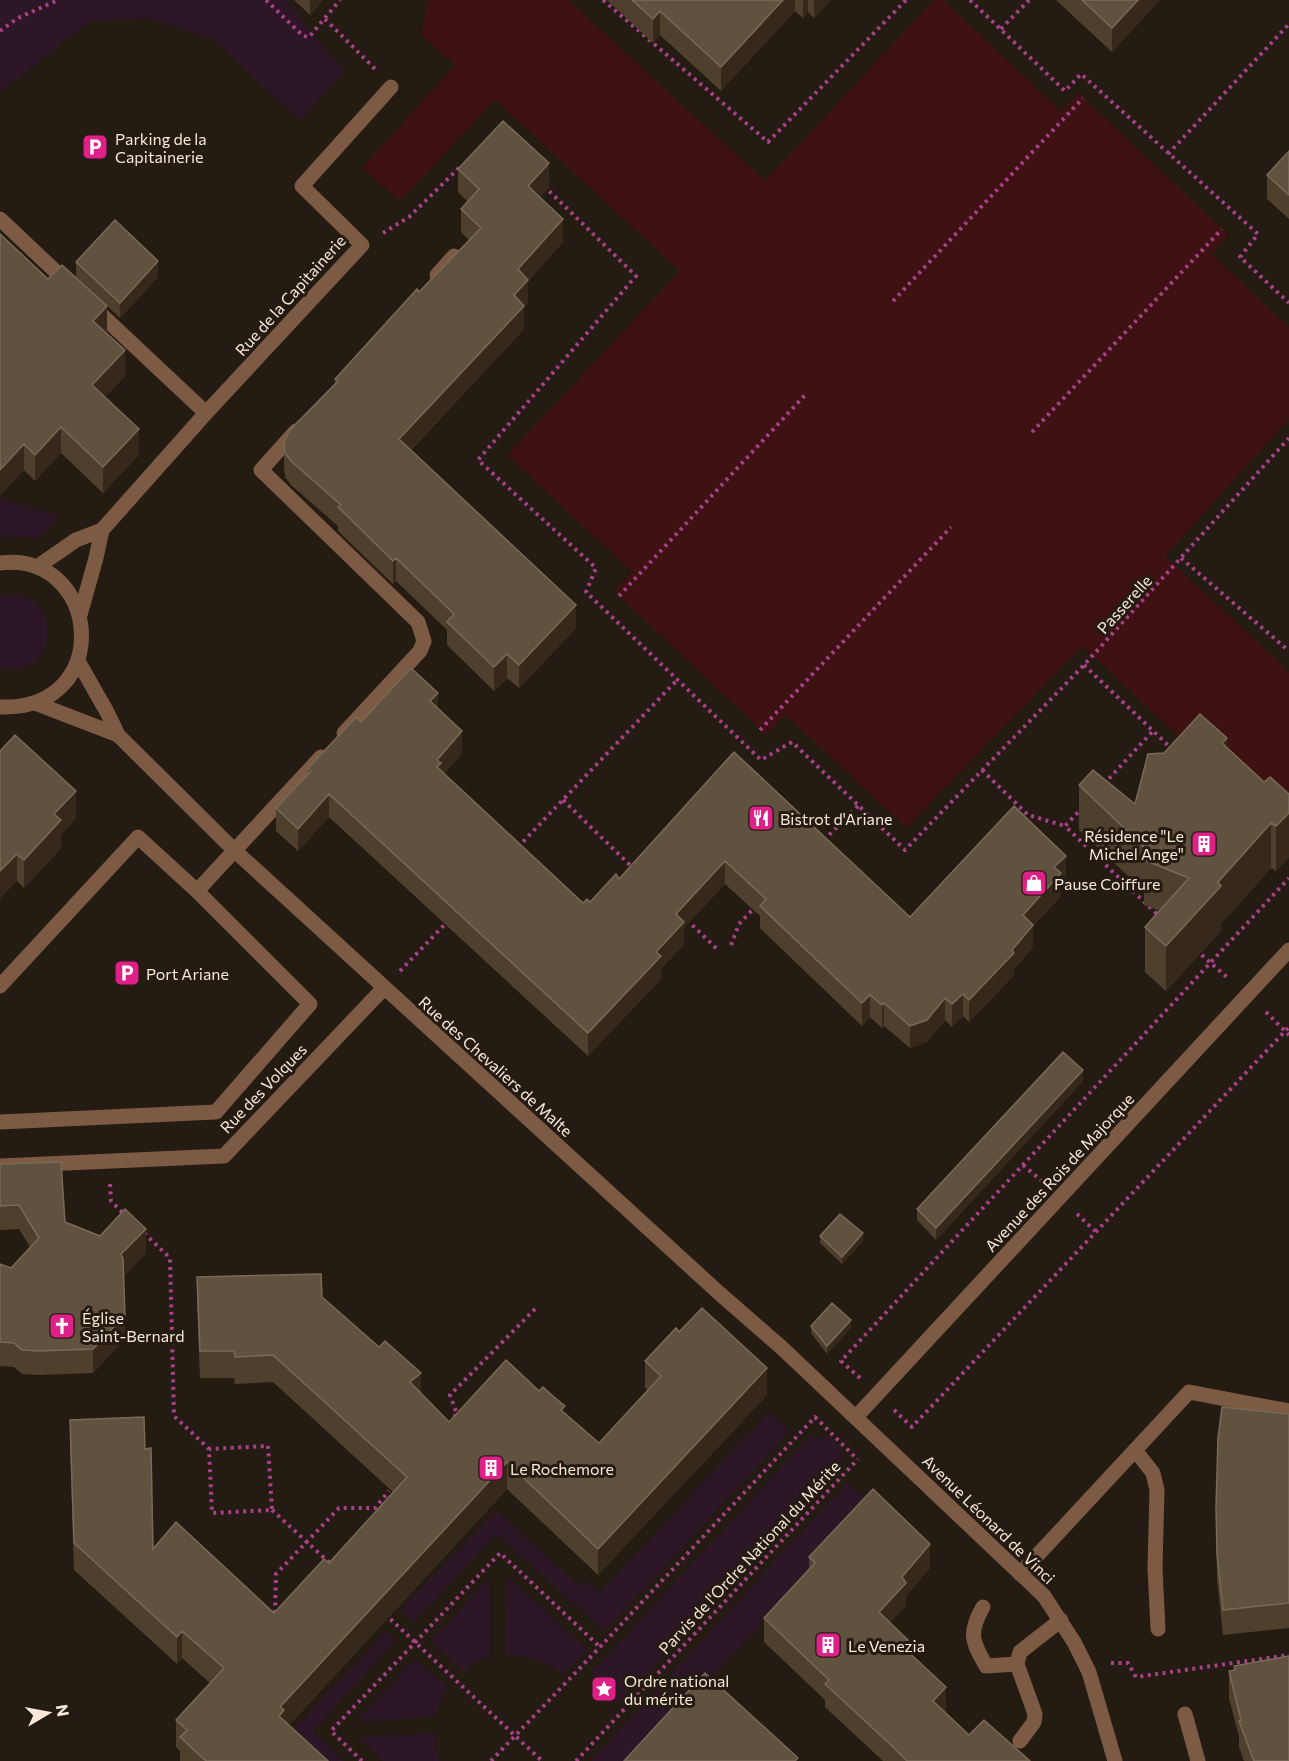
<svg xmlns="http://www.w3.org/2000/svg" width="1289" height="1761" viewBox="0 0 1289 1761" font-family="Commissioner,sans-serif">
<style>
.green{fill:#2d1626}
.water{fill:#3e1112}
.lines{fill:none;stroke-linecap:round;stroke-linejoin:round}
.path{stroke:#a8408a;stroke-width:4;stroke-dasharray:3 4.5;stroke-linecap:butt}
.minor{stroke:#7d5a44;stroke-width:15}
.wall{fill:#4f402e}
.shaded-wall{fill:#36291b}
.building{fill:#615240;stroke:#796a58;stroke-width:1.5}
.labels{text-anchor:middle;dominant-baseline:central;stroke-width:6;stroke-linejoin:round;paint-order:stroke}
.poi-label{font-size:16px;fill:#fae9da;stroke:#241b12;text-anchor:start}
.street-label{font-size:16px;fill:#fae9da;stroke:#241b12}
</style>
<rect width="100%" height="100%" fill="#241b12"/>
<!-- green -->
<path class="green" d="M0 0H285L344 71 300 121 215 40 147 18 91 21 0 92Z
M0 499 60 516 37 539 0 536Z
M4 595C68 591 57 682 0 668V596Z
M769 1412 790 1431 605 1631 496 1534 414 1622 401 1609 497 1511 581 1588 587 1582 600 1593Z
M827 1434 841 1448 840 1454 843 1467 620 1703 616 1700 607 1702 592 1687 593 1678 591 1673 811 1435 817 1439Z
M847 1483 871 1505 634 1761H591Z
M489 1577 490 1657 483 1659 463 1671 431 1641Z
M508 1578 587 1650 564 1674C545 1661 529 1656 505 1655Z
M386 1631 396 1640 313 1731 344 1761H305L283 1740Z
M415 1659 447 1687 439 1703 435 1716 355 1722Z
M435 1732V1748L439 1761H383L359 1738Z"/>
<!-- water -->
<path class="water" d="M428 0H568L765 181 934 0H943L1061 111 1078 93 1229 235 1212 254 1289 327V419L1165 556 1289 672V840L1082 646 906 828 786 715 766 735 614 591 632 572 507 455 680 271 495 100 400 201 362 168 455 65 421 35Z"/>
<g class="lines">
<!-- path -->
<path class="path" d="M266 0 303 36 309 37 340 0
M603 0 768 142 906 0
M970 0 1065 91 1081 74 1258 234 1240 257 1289 303
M325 19 375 69
M1001 29 1029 0
M0 31 18 18 58 0
M1168 154 1289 24
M544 186 636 276 478 460 596 568 586 592 761 760 792 742 905 850 1084 665 1289 438
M383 233 409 217 459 168
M893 301 1083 98
M1032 432 1222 229
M1181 558 1289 651
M619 596 806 394
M1084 665 1173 750
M760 730 951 527
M982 770 1028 815 1065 826
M1104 784 1153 731
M563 800 634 869
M1083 807 1065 826 1160 917
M824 840 858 806
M518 847 677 680
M687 920 717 949
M731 945 739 924 756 906
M1196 950 1229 979
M400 971 447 922
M1266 1012 1289 1035
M1023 1165 1043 1182
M110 1184 111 1201 125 1215
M1077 1214 1095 1231
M144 1233 170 1258 174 1416 209 1449
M860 1378 841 1361 1289 878
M894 1410 912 1427 1289 1027
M454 1417 457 1414 450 1395 536 1308
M268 1446 272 1510 212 1513 209 1449Z
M272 1510 333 1566
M275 1613 276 1574 339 1508H375L389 1491
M385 1614 542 1761
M1111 1663H1128L1136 1677 1289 1655
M362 1761 331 1731 500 1553 600 1647
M491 1761 600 1647 815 1417 857 1459
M576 1761 858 1459"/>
<!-- minor -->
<path class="minor" d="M0 219 70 285
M437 275 454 256
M92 306 206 413
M296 431 261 470 418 622 424 641 420 651 344 733
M0 563C101 551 116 711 0 707
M37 567 76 540 102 530 206 413 362 245 302 186 391 87
M80 615 96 558 102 530
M78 661 107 712 118 735 234 850 719 1293 781 1347 1044 1596 1074 1642 1089 1672 1115 1761
M35 703 118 735
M197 891 321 757
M0 986 138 837 197 891 310 1004 216 1112 0 1122
M0 1166 224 1156 384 988
M856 1417 1289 950
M1135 1450 1153 1473 1157 1490 1155 1568 1158 1629
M1020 1574 1189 1392 1289 1411
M983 1607C968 1633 972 1641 986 1666L1017 1664
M1185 1714 1198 1761
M1020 1741 1034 1722 1035 1714 1017 1664 1020 1652 1061 1620"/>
</g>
<!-- wall -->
<path class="wall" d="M294 0H323L310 15Z
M607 0H831L814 18 808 12 803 18 795 11 721 91 660 35 653 43Z
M1056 0H1160L1112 52Z
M1289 151V219L1267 199V175Z
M458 169 549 187 540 197 563 242 528 281V303L524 307V329L411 450 576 628 519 688 507 678 494 691 447 645V630L396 581 393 584 338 531V526L291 485 285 477 284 466V443L335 384V379L469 240 461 232V209L468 202 458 192Z
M0 234 106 333 125 376 105 397 139 455 103 493 61 453 35 481 24 470Z
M76 262 158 277 120 318 76 277Z
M438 708 462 754 444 774 583 903 590 902 619 879 734 752 910 917 1066 878 1061 883V896L1033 926V947L1014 969V975L969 1022 963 1016 952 1027 945 1020 927 1042 910 1048 884 1026 882 1028 870 1017 862 1026 760 928V916L725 884 684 928V944L661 969V979L588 1056 329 817 298 851 276 831V808L308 774V768L361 722Z
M1227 747 1264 782 1289 794 1276 871 1271 868 1228 916 1221 923V931L1166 991 1145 972V927L1160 911 1144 905V891L1079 830V785L1135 804 1164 753Z
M0 751 76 818 61 835V848L24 888 17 881Z
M1083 1081 936 1240 917 1220V1209Z
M0 1164 65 1222 100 1236 146 1253 124 1276 125 1339 93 1373 39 1375 22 1374 14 1367 0 1366V1264L11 1268 30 1247 19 1229 0 1230Z
M820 1236 863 1241 842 1264 820 1243Z
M197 1277 322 1297 449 1422 539 1391 599 1443 648 1390 645 1388V1361L679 1332 767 1395 598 1575 507 1489 289 1725 328 1761H180V1751L176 1747V1720L210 1683 182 1658 177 1664 74 1570 70 1447V1420L145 1449 153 1549 274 1613 329 1563 393 1492 273 1382 235 1384 234 1378H200L197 1304Z
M811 1326 851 1328 827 1354 811 1333Z
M1289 1414V1628L1223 1635 1217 1580 1216 1508Z
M809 1557 930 1568 906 1596V1606L890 1623 946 1710 945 1712 969 1735 1030 1761H883L825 1707V1700L764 1642V1618L809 1569Z
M1234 1666 1289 1761H1244L1239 1747V1737L1229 1698V1671L1234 1670Z"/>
<!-- shaded-wall -->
<path class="shaded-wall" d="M310 0H323L310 15Z
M783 0H795V11L721 91V67Z
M803 0H808V12L803 18Z
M814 0H831L814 18Z
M1138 0H1160L1112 52V28Z
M660 11V35L653 43V19Z
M549 163V187L528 210V186Z
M563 219V242L528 281V303L524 307V329L399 462V439L514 295 518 269Z
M158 261V277L120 318V303Z
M107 306V333L93 321Z
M125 350V376L92 411V385Z
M61 427V453L35 481V455Z
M139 429V455L103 493V467Z
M24 444V470L0 496V470Z
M396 558V581L393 584V561Z
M576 605V628L519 688V665Z
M507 654V678L494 691V667Z
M438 693V715L430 701Z
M462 731V754L441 778 437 789V760Z
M1227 738V783L1222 743Z
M76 791V818L61 835V848L24 888V860L54 814Z
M329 794V817L298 851V829Z
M1289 813V858L1276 871V826Z
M1271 823V868L1221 923V931L1166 991V946L1228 871Z
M17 854V881L0 899V871Z
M1066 856V878L1061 883V896L1033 926V947L1014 969V975L969 1022V1000L1012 950 1023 915 1054 867Z
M725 861V884L684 928V944L661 969V979L588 1056V1033L656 952 676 914Z
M963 994V1016L952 1027V1004Z
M870 995V1017L862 1026V1003Z
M945 998V1020L927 1042 910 1048V1026Z
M884 1003V1026L882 1028V1005Z
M1083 1070V1081L936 1240V1228Z
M146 1229V1253L121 1279V1254Z
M863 1233V1241L842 1264V1257Z
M125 1315V1339L93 1373V1349Z
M851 1320V1328L827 1354V1346Z
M767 1368V1395L598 1575V1549Z
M421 1373V1400L410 1382Z
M507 1462V1489L284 1730 279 1716 280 1707Z
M930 1544V1568L906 1596V1606L879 1636V1612L902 1577Z
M182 1631V1658L177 1664V1637Z
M908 1640V1664L903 1647Z
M946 1687V1710L933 1725V1701Z"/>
<!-- building -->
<path class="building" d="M632 0H783L721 67 660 11 653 19Z
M1082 0H1138L1112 28Z
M503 121 549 163 528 186 563 219 518 269 528 280 514 295 524 306 399 439 576 605 519 665 507 654 494 667 447 622 454 614 396 558 393 561 338 507 341 505 291 461 285 453 284 443 290 430 338 381 335 379 417 289 419 292 481 228 461 209 479 189 458 169Z
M1289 151V195L1267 175Z
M115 220 158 261 120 303 76 262Z
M0 234 48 279 62 265 107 306 93 321 125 350 92 385 139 429 103 467 61 427 35 455 24 444 0 470Z
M411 668 438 693 430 701 462 731 437 760 441 763 437 767 583 903 587 899 590 902 616 874 619 879 734 752 910 917 1014 806 1066 856 1054 867 1061 873 1023 915 1033 925 1012 950 1014 953 969 1000 963 994 952 1004 945 998 927 1020 910 1026 884 1003 882 1005 870 995 862 1003 760 906 766 899 725 861 676 914 684 922 656 952 661 956 588 1033 329 794 298 829 276 808 311 771 308 768 344 730 356 717 361 722Z
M1200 714 1227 738 1222 743 1264 782 1270 777 1289 794V813L1276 826 1271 823 1228 871 1218 882 1221 886 1166 946 1145 927 1189 878 1144 860 1146 849 1079 785 1093 770 1135 804 1148 754 1164 753Z
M15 735 76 791 54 814 61 820 24 860 17 854 0 871V751Z
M1063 1052 1083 1070 936 1228 917 1209Z
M61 1162 65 1222 100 1236 125 1209 146 1229 121 1254 123 1259 125 1315 93 1349 39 1351 22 1350 14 1343 0 1342V1264L11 1268 39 1238 19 1205 0 1206V1164Z
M840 1214 863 1233 842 1257 820 1236Z
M321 1274 322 1297 379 1347 385 1341 421 1373 410 1382 449 1422 506 1360 539 1391 543 1387 554 1397 565 1406 561 1410 599 1443 661 1376 645 1361 676 1328 679 1332 702 1308 767 1368 598 1549 507 1462 280 1707 284 1710 279 1716 328 1761H206L180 1737 187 1730 176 1720 224 1668 182 1631 177 1637 74 1543 70 1420 144 1417 145 1449 151 1448 153 1549 176 1522 274 1613 324 1559 329 1563 407 1477 273 1355 235 1357 234 1351H200L197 1277Z
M832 1303 851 1320 827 1346 811 1326Z
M1222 1407 1289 1414V1603L1223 1610 1217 1555 1216 1508 1218 1438Z
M873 1489 930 1544 902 1577 906 1583 879 1612 908 1640 903 1647 946 1687 933 1701 969 1735 984 1720 1030 1761H907L892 1746 825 1684 829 1680 764 1618 815 1563 809 1557Z
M1289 1656V1761H1254L1239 1721 1241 1720 1229 1671 1235 1670 1234 1666Z
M705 1673 798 1758 795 1761H624Z"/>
<!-- icons -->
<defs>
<g id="parking-square" transform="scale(1.35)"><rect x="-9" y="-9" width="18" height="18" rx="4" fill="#e02089" stroke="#241b12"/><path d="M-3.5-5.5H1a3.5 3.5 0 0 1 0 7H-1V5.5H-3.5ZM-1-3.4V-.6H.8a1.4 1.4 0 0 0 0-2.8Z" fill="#fff"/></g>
<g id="restaurant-square" transform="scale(1.35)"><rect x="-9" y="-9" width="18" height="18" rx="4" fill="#e02089" stroke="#241b12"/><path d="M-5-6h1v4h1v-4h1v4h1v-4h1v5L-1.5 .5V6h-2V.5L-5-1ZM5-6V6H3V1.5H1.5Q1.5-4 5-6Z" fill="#fff"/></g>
<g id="building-square" transform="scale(1.35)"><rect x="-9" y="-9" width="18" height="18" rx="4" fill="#e02089" stroke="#241b12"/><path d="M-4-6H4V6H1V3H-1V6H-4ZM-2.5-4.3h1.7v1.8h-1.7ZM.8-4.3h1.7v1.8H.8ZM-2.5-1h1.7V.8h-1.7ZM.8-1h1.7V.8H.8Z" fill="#fff"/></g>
<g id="shop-square" transform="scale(1.35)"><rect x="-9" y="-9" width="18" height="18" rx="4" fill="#e02089" stroke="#241b12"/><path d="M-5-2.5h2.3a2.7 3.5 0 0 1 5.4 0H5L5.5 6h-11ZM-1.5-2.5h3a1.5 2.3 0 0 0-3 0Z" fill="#fff"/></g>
<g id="church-square" transform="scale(1.35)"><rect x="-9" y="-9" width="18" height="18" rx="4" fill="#e02089" stroke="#241b12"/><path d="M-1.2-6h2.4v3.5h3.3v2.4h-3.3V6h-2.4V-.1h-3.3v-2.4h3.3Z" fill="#fff"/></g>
<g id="sight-square" transform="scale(1.35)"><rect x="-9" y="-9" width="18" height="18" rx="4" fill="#e02089" stroke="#241b12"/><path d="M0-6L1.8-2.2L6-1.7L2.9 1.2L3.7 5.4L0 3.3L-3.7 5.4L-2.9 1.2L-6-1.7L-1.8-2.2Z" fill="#fff"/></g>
</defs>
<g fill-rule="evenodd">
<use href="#parking-square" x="95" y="147"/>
<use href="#restaurant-square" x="761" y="818"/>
<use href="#building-square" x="1204" y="844"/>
<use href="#shop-square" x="1034" y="883"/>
<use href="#parking-square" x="127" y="973"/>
<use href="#church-square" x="62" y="1326"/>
<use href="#building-square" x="491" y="1468"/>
<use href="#building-square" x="828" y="1645"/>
<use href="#sight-square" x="604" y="1689"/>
</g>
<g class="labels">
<!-- poi labels -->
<g class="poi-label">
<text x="115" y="138">Parking de la<tspan x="115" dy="18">Capitainerie</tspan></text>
<text x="780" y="818">Bistrot d'Ariane</text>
<text x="1184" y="835" text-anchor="end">Résidence "Le<tspan x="1184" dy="18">Michel Ange"</tspan></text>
<text x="1054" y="883">Pause Coiffure</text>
<text x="146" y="973">Port Ariane</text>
<text x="82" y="1317">Église<tspan x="82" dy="18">Saint-Bernard</tspan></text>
<text x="510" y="1468">Le Rochemore</text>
<text x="848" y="1645">Le Venezia</text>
<text x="624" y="1680">Ordre national<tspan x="624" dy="18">du mérite</tspan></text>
</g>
<!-- street labels -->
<g class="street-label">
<text transform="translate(290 295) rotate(-48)">Rue de la Capitainerie</text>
<text transform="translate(1124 604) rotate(-48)">Passerelle</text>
<text transform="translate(496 1066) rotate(42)">Rue des Chevaliers de Malte</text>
<text transform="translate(263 1088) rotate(-46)">Rue des Volques</text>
<text transform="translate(1059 1172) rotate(-47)">Avenue des Rois de Majorque</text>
<text transform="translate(989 1519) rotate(44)">Avenue Léonard de Vinci</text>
<text transform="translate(749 1557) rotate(-47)">Parvis de l'Ordre National du Mérite</text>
</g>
</g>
<!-- north arrow -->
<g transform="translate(48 1713) rotate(80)" stroke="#241b12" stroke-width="4.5" paint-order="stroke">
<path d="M0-4.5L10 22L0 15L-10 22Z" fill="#fae9da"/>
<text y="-9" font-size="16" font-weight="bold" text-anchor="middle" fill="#fae9da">N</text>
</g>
</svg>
